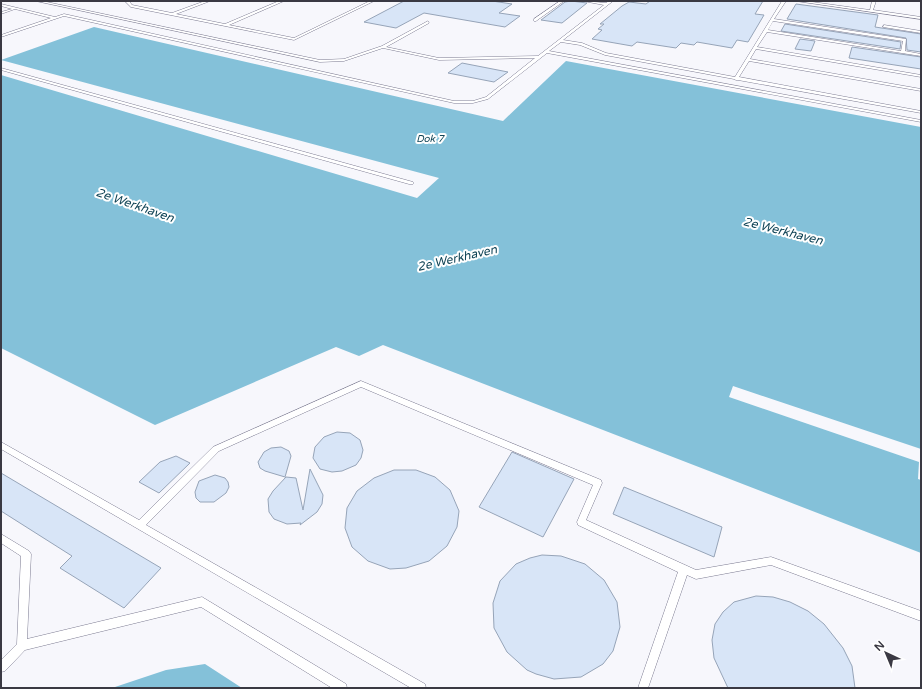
<svg xmlns="http://www.w3.org/2000/svg" width="922" height="689" viewBox="0 0 922 689" font-family="'Varela Round',sans-serif">
<style>
.water{fill:#84c1d9}
.pier{fill:#f7f7fc}
.building{fill:#d8e5f7;stroke:#96a4b8}
.lines{fill:none;stroke-linecap:round;stroke-linejoin:round}
.lane-casing{stroke:#7d7c92;stroke-width:1}
.lane{fill:#fff;fill-rule:evenodd}
.labels{text-anchor:middle;dominant-baseline:central;stroke-width:4;stroke-linejoin:round;paint-order:stroke}
.far-water-label{font-size:10px;font-style:italic;fill:#104456;stroke:#fff}
.water-label{font-size:12px;font-style:italic;fill:#104456;stroke:#fff}
</style>
<rect width="100%" height="100%" fill="#f7f7fc"/>
<!-- water -->
<path class="water" d="M94 27 503 121 566 61 921 127V553L383 345 359 356 336 347 155 425 1 348V75L417 198 439 178 1 60Z
M205 664 242 688H112L166 670Z"/>
<!-- pier -->
<path class="pier" d="M733 386 921 449V480L918 479 919 462 729 397Z"/>
<!-- building -->
<path class="building" d="M404 1H492L512 4 499 13 520 16 505 27 424 13 396 28 364 22Z
M571 1 587 3 562 23 541 20 565 2Z
M650 1H763L755 14 764 15 748 42 737 40 732 48 697 42 694 45 681 43 676 48 637 42 632 46 592 39 602 30 598 29 604 24H600L622 6 629 2 646 4Z
M796 4 878 15 875 27 921 34V52L907 50 906 38 787 19Z
M785 24 901 42 900 49 781 31Z
M800 39 815 41 811 51 795 49Z
M852 47 921 57V69L849 58Z
M462 63 508 72 494 82 448 73Z
M337 432 350 433 360 440 363 450 361 458 356 465 342 471 332 472 320 469 313 458 315 447 324 437Z
M281 447 289 451 291 456 285 477 265 471 260 468 258 462 264 452 271 448Z
M512 452 574 479 543 537 479 507Z
M176 456 190 463 159 493 139 482 160 462Z
M310 469 323 495 322 504 317 512 300 525 301 523 287 524 274 519 269 512 268 499 273 491 286 477 296 478 303 510Z
M394 470H416L435 477 450 490 459 511 457 527 447 546 429 561 406 568 390 569 368 561 352 547 345 528 347 508 357 491 374 478Z
M1 473 161 568 124 608 60 568 72 556 1 511Z
M215 475 225 478 228 482 229 487 226 493 214 502H200L196 498 195 492 199 481Z
M624 487 722 527 714 557 613 514Z
M542 555 561 556 585 564 604 580 617 602 620 627 613 651 603 664 581 677 554 679 536 674 527 670 507 652 494 628 493 603 500 581 516 564 530 558Z
M756 596 773 597 790 602 808 611 824 624 843 648 852 666 855 688H728L714 658 712 640 715 624 723 612 734 602Z"/>
<g class="lines">
<!-- lane casing -->
<g class="lane-casing">
<path id="lane" d="M36 1H42L320 60 344 59 382 46 428 21 429 23 386 47 439 58 538 56 604 5 583 1 606 3 609 1H613L563 40 582 43 606 53 735 77 782 1H786L774 19 906 39 905 51 921 54V56L767 32 757 47 921 75V77L756 49 750 59 921 89V91L749 61 739 77 921 111V113L738 80H736L734 79 605 55 580 45 561 42 549 51 921 120V122L547 53 488 99 473 103H454L64 16 1 37V35L51 18 15 9 1 14V12L12 9 1 6V4L55 17 64 14 454 101H473L486 97 535 58 439 60 383 48 344 61 320 62ZM773 21 903 41 901 51 768 30Z
M125 1H129L132 5 172 13 205 1H210L176 14 225 24 279 1H284L229 25 294 38 370 1H374L294 40 131 7Z
M560 1H564L536 21H534V19Z
M796 1H805L870 10 872 1H876L873 10 921 17V19Z
M884 25 921 31V33L883 27Z
M1 68 413 182 414 183 413 184H409L1 70Z
M361 381 601 480 602 483 586 520 696 570 771 557 921 611V621L771 565 696 579 687 575 648 688H638L678 572 578 525 577 522 593 485 361 387 219 451 146 525 425 684 426 688H411L1 449V442L139 520 213 447Z
M1 534 29 551 31 554 27 639 202 597 346 684 347 688H332L201 607 25 650 5 671 1 672V660L17 644 21 556 1 543Z"/>
</g>
<!-- lane -->
<use href="#lane" class="lane"/>
</g>
<g class="labels">
<!-- far-water labels -->
<g class="far-water-label">
<text x="430" y="139">Dok 7</text>
</g>
<!-- water labels -->
<g class="water-label">
<text transform="translate(135 205) rotate(19)">2e Werkhaven</text>
<text transform="translate(783 231) rotate(14)">2e Werkhaven</text>
<text transform="translate(457 258) rotate(-13)">2e Werkhaven</text>
</g>
</g>
<!-- border -->
<rect width="922" height="689" fill="none" stroke="#3a3943" stroke-width="4"/>
<!-- north arrow -->
<g transform="translate(886 653) rotate(316)" stroke="#ffffff" stroke-width="3" paint-order="stroke">
<path d="M0-3L7 15L0 10L-7 15Z" fill="#3a3943"/>
<text y="-6" font-size="11" font-weight="bold" text-anchor="middle" fill="#3a3943">N</text>
</g>
</svg>
